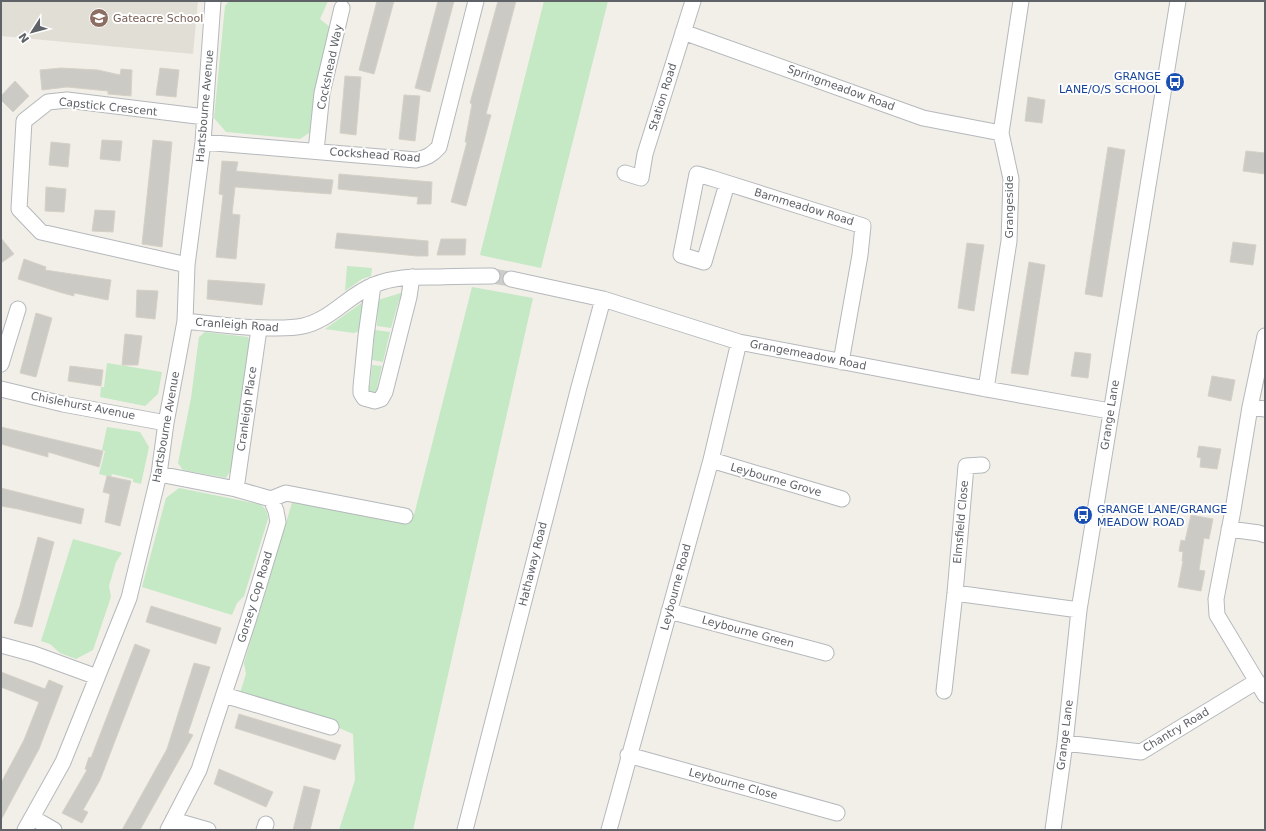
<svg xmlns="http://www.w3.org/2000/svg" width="1266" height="831" viewBox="0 0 1266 831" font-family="'DejaVu Sans',sans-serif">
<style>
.education{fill:#e1ded6}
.green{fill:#c5e8c5}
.building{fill:#cccac5;stroke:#d6d1c6}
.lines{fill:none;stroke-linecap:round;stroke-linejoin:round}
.minor-tunnel{stroke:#ccccc8;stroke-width:15;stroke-dasharray:15 8;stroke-linecap:butt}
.minor-casing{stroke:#b5b8bc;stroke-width:17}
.minor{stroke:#fff;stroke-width:15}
.labels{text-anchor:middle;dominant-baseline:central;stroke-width:4;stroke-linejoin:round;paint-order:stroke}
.education-label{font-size:11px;fill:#785e54;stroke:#fff;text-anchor:start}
.street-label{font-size:11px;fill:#5f6368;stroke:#fff}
.transit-label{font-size:11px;fill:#164399;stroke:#fff;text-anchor:end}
</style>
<rect width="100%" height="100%" fill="#f1efe8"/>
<!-- education -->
<path class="education" d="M1 1H198L193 54 1 36Z"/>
<!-- green -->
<path class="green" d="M229 1H328L320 19 331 28 312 131 300 139 226 132 214 118 225 6Z
M544 1H608L541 268 480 255Z
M347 266 372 268 371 276 362 279 345 291Z
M472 287 533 298 413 830H339L355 780 353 734 332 725 239 696 246 674 244 663 294 496 407 520 414 515Z
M404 292V301L399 300 391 328 377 326 378 300Z
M363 302H365L362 330 354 333 325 329Z
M375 330 390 332 383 362 372 360Z
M205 332 248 337 250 342 231 470 226 478 183 470 178 463 191 398 199 337Z
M107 363 162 372 158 394 145 406 100 397 101 387H104Z
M372 365 382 366 377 387 382 389 380 393 370 395 365 385H370Z
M107 427 140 432 149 447 141 484 133 482V479L112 474 111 477 99 474 105 451 102 450Z
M179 488 259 504C265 507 268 512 268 519L244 596 237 603 232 615 142 587 166 498Z
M73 539 120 552 122 553 116 562 109 586 111 597 93 650 76 659 60 653 50 644 41 641Z"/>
<!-- building -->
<path class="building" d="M377 1H394L374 74 359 70Z
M438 1H454L430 92 415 88Z
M498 1H516L486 114 491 115 466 206 451 202 467 142H465L472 104 470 103Z
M61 68 98 70 120 75 121 69 132 70 131 96 108 94V91L67 87 42 90 40 70Z
M160 68 179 70 176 97 156 95Z
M345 76 361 77 356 135 340 133Z
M15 81 29 96 13 112 1 100V96Z
M404 95 420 96 415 141 399 139Z
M1028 97 1045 100 1042 123 1025 121Z
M102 140 122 141 120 161 100 159Z
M153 140 172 142 162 247 142 244Z
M51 142 70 144 68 167 49 165Z
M1108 147 1125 150 1102 297 1085 294Z
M1246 151 1265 153V174L1243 171Z
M222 161 238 162 236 171 333 180 331 194 235 187 232 214 240 215 236 259 216 257 223 195 219 194Z
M339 174 432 182 431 204H417L418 197 338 189Z
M46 187 66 189 64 212 45 211Z
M95 210 115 211 113 232 92 231Z
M337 233 428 241V256H417L335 248Z
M1 238 14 254 1 263Z
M441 239H466L465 255H437Z
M1233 242 1256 245 1253 265 1230 262Z
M967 243 984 245 974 311 958 308Z
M24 259 46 267 45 270 111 280 108 300 74 293V296L59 292 18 279Z
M1029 262 1045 265 1028 375 1011 373Z
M208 280 265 284 262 305 207 299Z
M137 290 158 291 155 319 136 317Z
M36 313 52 318 36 377 20 373Z
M125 334 142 336 138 365H122Z
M1075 352 1091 354 1088 378 1071 376Z
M70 366 103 370 101 386 68 381Z
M1212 376 1235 380 1231 401 1208 396Z
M1 427 103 451 99 467 48 452V457L1 444Z
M1199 446 1221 449 1217 469 1200 467 1201 458 1197 457Z
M107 476 131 481 120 526 105 522 110 494 103 492Z
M1 488 84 509 81 524 18 509 1 506Z
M1191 515 1213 519 1209 539 1204 538 1199 570 1205 571 1201 591 1178 587 1183 561H1182L1183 552 1179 551 1181 540 1185 541Z
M38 537 54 542 32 627 14 623 20 606Z
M151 606 221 628 216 644 146 622Z
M135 644 150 650 100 780 83 810 88 812 82 823 62 813 87 770 85 769 89 757 91 758Z
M194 663 210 667 188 733 193 735 140 830H122L167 749Z
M1 672 45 689 49 680 63 686 39 749 1 820V783L24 740 39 702 1 687Z
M239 714 341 745 335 760 235 728Z
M219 769 273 792 266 807 214 784Z
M304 786 320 790 310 830H293Z"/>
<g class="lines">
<!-- minor-tunnel -->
<path class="minor-tunnel" d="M492 276 511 279"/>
<!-- minor casing -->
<g class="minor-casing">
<path id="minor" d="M683 32 923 118 1001 133
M203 142 416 160C426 158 432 155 439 147L476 1
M316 151 322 93 342 8
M625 173 641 178 645 154 693 1
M727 184 704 262 681 255 697 174 711 178 863 226 860 255 841 362
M187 265 41 232 19 209 24 121 48 102 67 100 205 117
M511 279 603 299 739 342 986 389 1110 411
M373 285 366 336 361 387V393L364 398 375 401 381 399 385 392 409 297 412 277
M185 321C215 324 246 329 276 328 285 328 294 328 303 326 331 320 348 295 374 285 395 276 417 277 440 277 457 276 474 276 492 276
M1265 336 1250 407 1233 510 1216 599 1217 615 1265 695
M1 364 18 309
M1 389 63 404 166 423
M986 389 1009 241 1011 179 1001 133 1021 1
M1250 407 1265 409
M711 460 842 499
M159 474 236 489 271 499 276 511 278 522 248 621 199 770 168 830
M236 489 259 329
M271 499 286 493 405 516
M1229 529 1259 533 1265 535
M955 593 1079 610
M669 611 826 653
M1 645 34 654 97 677
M944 691 955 593 966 466 982 465
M224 695 331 727
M1065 743 1141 752 1257 681
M628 755 837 813
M33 818 54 830
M173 820 208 830
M25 830 63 762 129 598 159 474 166 423 185 321 187 265 203 142 213 1
M264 830 266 824
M465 830 579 387 603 299
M609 830 711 460 739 342
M1053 830 1065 743 1079 610 1178 1"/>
</g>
<!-- minor -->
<use href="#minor" class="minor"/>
</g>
<!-- icons -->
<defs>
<g id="school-disc" transform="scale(1)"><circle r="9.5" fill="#8d6e63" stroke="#fff"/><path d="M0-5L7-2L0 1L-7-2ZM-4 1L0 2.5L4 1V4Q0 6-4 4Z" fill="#fff"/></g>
<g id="bus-disc" transform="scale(1)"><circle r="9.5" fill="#1a4fb4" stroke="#fff"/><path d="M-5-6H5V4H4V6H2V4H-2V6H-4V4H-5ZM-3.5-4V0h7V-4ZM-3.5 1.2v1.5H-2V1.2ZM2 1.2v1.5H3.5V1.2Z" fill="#fff"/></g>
</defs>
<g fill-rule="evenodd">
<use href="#school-disc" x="99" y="18"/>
<use href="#bus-disc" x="1175" y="82"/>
<use href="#bus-disc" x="1083" y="515"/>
</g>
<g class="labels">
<!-- education labels -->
<g class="education-label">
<text x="113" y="18">Gateacre School</text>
</g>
<!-- street labels -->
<g class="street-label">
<text transform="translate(330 67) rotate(-78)">Cockshead Way</text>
<text transform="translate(841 88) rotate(20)">Springmeadow Road</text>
<text transform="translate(663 97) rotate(-73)">Station Road</text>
<text transform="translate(205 106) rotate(-85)">Hartsbourne Avenue</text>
<text transform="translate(108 107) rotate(6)">Capstick Crescent</text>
<text transform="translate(375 155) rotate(4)">Cockshead Road</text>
<text transform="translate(804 207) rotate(17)">Barnmeadow Road</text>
<text transform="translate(1009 207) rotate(-90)">Grangeside</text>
<text transform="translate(237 325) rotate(4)">Cranleigh Road</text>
<text transform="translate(808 355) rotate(11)">Grangemeadow Road</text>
<text transform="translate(83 406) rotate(11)">Chislehurst Avenue</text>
<text transform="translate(247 409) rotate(-82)">Cranleigh Place</text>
<text transform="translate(1110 415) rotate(-81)">Grange Lane</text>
<text transform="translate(166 427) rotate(-80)">Hartsbourne Avenue</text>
<text transform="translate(776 480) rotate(16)">Leybourne Grove</text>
<text transform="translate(961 522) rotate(-85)">Elmsfield Close</text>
<text transform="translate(533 564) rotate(-76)">Hathaway Road</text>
<text transform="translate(676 587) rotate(-75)">Leybourne Road</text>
<text transform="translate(255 597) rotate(-73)">Gorsey Cop Road</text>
<text transform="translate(748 632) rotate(15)">Leybourne Green</text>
<text transform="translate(1176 730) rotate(-31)">Chantry Road</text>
<text transform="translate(1065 735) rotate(-83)">Grange Lane</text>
<text transform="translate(733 784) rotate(15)">Leybourne Close</text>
</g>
<!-- transit labels -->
<g class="transit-label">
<text x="1161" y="76">GRANGE<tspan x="1161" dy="13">LANE/O/S SCHOOL</tspan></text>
<text x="1097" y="509" text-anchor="start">GRANGE LANE/GRANGE<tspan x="1097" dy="13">MEADOW ROAD</tspan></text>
</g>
</g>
<!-- border -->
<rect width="1266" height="831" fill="none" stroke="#5f6368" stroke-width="4"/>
<!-- north arrow -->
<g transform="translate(32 32) rotate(234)" stroke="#ffffff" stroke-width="3" paint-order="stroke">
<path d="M0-3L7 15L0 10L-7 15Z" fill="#5f6368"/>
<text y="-6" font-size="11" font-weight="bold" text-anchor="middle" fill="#5f6368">N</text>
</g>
</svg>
